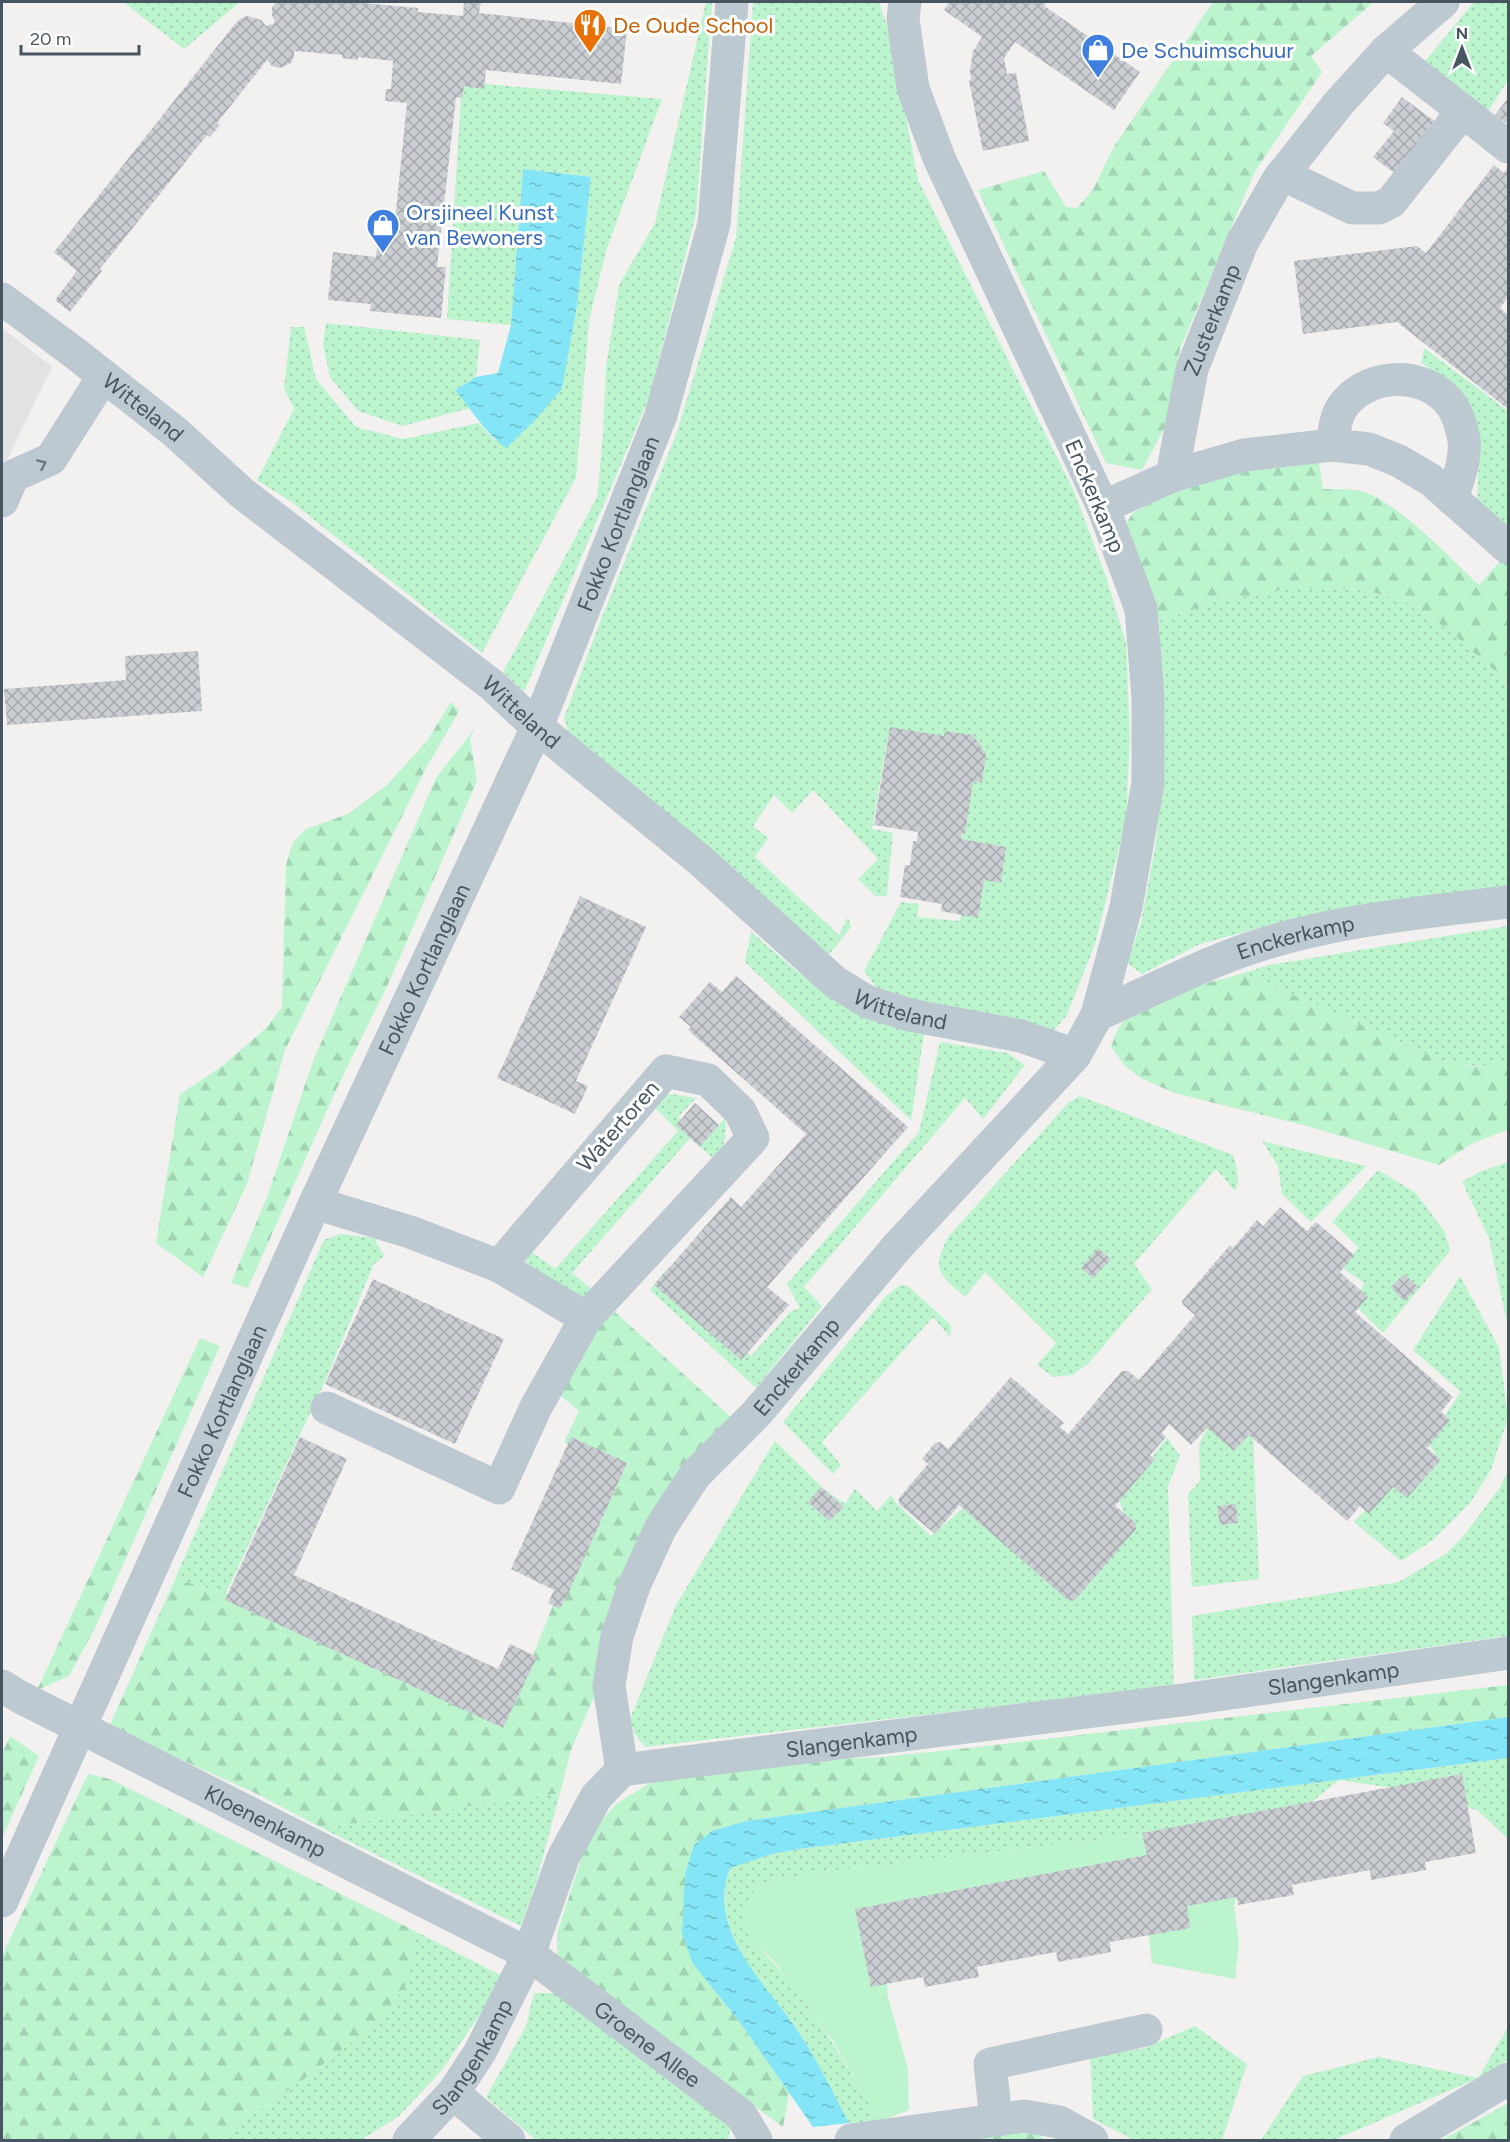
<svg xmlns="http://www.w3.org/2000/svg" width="1510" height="2142" viewBox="0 0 1510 2142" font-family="Figtree,sans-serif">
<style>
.education{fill:#e4e1e2}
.grass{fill:url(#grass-dots)}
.forest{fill:url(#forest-firs)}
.garden{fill:#bbf4cd}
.water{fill:url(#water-ripples)}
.building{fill:url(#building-cross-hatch)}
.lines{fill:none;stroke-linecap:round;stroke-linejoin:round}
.minor{stroke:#bcc9d1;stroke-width:33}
.oneway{stroke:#697882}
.labels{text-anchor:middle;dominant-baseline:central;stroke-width:6;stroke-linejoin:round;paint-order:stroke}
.food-label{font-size:22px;fill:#c56008;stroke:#fff;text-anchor:start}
.shop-label{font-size:22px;fill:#366cbe;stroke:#fff;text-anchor:start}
.street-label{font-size:22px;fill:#465560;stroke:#fff}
</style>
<defs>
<pattern id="grass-dots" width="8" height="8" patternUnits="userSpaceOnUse" patternTransform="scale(1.5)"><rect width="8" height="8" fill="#bbf4cd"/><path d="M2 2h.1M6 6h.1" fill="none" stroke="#a2d3b3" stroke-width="1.8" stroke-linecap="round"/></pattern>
<pattern id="forest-firs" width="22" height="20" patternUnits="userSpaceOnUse" patternTransform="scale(1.5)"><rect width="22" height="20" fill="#bbf4cd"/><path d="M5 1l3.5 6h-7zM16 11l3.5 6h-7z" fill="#a2d3b3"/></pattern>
<pattern id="water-ripples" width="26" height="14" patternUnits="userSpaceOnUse" patternTransform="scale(1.5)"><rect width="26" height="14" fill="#83e5f5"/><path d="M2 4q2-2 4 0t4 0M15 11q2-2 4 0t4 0" fill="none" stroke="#6dbcca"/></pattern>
<pattern id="building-cross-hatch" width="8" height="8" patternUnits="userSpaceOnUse" patternTransform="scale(1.5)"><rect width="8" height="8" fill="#caced3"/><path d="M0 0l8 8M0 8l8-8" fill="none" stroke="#a6aaaf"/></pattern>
</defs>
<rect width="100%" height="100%" fill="#f3f0f0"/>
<!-- education -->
<path class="education" d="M2 328 52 367 2 470Z"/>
<!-- grass -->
<path class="grass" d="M123 2H240L184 49Z
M706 2H712L696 214 649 398 524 692 503 672 597 497 603 434 606 366 619 285 655 223Z
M753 2H879L890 35 918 180 1073 489 1106 577 1126 643 1130 737 1126 820 1095 944 1067 1015 1054 1030 913 1001 876 987 864 971 901 902 919 904 917 917 960 921 972 843 952 840 969 750 887 742 872 829 893 833 887 896H875L858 879 878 859 813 790 792 813 774 795 753 826 768 838 755 857 839 935 848 917 851 927 827 957 568 732 564 718 600 622 677 432 736 238Z
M1474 2H1508V80L1486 115 1421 66Z
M462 82 662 99 607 248 589 320 576 478 482 653 293 503 257 480 294 409 284 388 291 327H304L316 379 356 427 403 439 479 423 494 440 562 389 577 306 591 177 523 169 511 325 447 319Z
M326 323 480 340 476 377 455 390 471 408 402 426 358 411 330 377 323 344Z
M1424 348 1508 411V536L1477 501 1479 457 1451 386 1421 362Z
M1326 588 1365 590 1406 602 1449 630 1508 683V887L1289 920 1200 944 1142 974 1127 963 1141 923 1156 842 1162 777 1159 621 1218 601 1282 590Z
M1508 926V1062C1484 1069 1467 1066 1443 1061L1244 973 1269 965Z
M751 932 799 973 847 1004 924 1034 911 1120 745 962Z
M940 1042 1007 1053 1025 1065 983 1119 965 1098 804 1287 822 1306 756 1388 650 1290 666 1270 751 1356 790 1312 800 1308 787 1284 919 1132Z
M671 1094 696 1098 678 1117 705 1141 725 1118C727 1135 725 1146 715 1160L690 1138 572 1273 595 1292 589 1302 530 1274 526 1261 530 1251 555 1269 678 1131 654 1107 663 1095Z
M1080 1096 1233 1155C1237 1167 1241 1179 1235 1191L1216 1169 1134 1264 1152 1289 1088 1364 1072 1375 1053 1377 1037 1365 1056 1343 985 1272 965 1297C939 1274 931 1271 948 1237L1068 1103Z
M1262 1141 1366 1166 1311 1222 1282 1194 1278 1166Z
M1508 1162V1328L1489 1238 1462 1182 1479 1172Z
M1378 1170 1416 1193 1445 1232 1450 1251 1383 1333 1355 1305 1364 1283 1340 1266 1359 1248 1332 1222Z
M340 1234 374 1238 384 1256 374 1264 371 1271 326 1379 226 1593 175 1579 324 1240Z
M1460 1276 1499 1348 1508 1417 1491 1470 1470 1503 1433 1540 1401 1561 1354 1522 1390 1484 1400 1492 1436 1453 1426 1443 1461 1392 1413 1350Z
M900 1285 908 1286 951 1325 950 1337 933 1317 822 1442 841 1465 833 1474 783 1422 886 1296Z
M1211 1421 1253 1431 1259 1579 1192 1587 1188 1494 1200 1481 1199 1444Z
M1167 1438 1180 1456 1168 1486 1174 1686 645 1747 634 1733 630 1719 676 1605 775 1441 824 1489 845 1504 855 1489 877 1511 891 1495 896 1503 931 1536 963 1508 1070 1601 1129 1527 1119 1500Z
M1508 1470V1636L1194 1680 1192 1616 1399 1582 1447 1553 1465 1534 1501 1486Z
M1508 1758V1839L1477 1810 1414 1791 1339 1780 1251 1851 1245 1822 808 1874 760 1883 749 1938C804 1989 841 2056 879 2121L849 2123C832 2091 816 2057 795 2027 762 1980 707 1931 730 1868L772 1854 799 1849Z
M560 1793 535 1886 521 1926 322 1828Z
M411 1929 500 1975 481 2013 441 2071 398 2117 361 2140H216L304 2079 379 2021 414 1953Z
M534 1993H555L732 2118 728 2140H536L486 2097 526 2026Z
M1195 2026 1247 2064 1222 2140H1134L1093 2119 1090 2057 1145 2048Z
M1508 2027V2060L1478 2078 1334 2140H1261L1303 2076 1379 2057 1478 2078Z"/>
<!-- forest -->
<path class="forest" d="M1213 2H1374L1311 56 1322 72 1255 171 1180 349 1165 427 1142 470 1106 463 978 190 1044 171 1066 207 1077 208 1094 188 1113 148Z
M1319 461 1323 489C1336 490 1352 488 1364 492 1401 505 1450 558 1479 585L1502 559 1508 565V683L1449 630 1406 602 1365 590 1326 588 1282 590 1218 601 1159 621 1124 526 1133 513 1162 496 1263 464Z
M451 702 459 711 425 770 285 1050 247 1184 203 1277 156 1243 180 1094 221 1067 265 1029 282 1007 286 865 293 842 306 829 348 814 387 785 427 741Z
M475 728 470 738 477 781 388 984 337 1088 248 1288 231 1283 267 1197 313 1061 436 778Z
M1244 973 1443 1061 1473 1067 1508 1062V1130L1473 1143 1439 1165 1307 1126 1174 1093 1141 1078 1126 1067 1111 1047C1114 1039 1117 1028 1123 1022 1151 993 1207 984 1244 973Z
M615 1312 734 1420 636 1590 603 1676 571 1750 560 1793 322 1828 255 1793 109 1727 175 1579 226 1593 501 1721 534 1653 557 1595 617 1468 564 1442 579 1411 555 1391 589 1337Z
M200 1338 220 1346 95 1628 69 1676 37 1690Z
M1508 1685V1717L746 1821 712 1831 693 1964 739 2021 789 2093 783 2127 557 1960V1934L589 1835 616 1804 648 1784 679 1775 765 1763 881 1757 978 1747Z
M10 1736 39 1756 2 1838V1754Z
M88 1774 110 1779 411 1929 414 1953 407 1984 379 2021 304 2079 217 2140H2V1956Z
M1508 2103V2140H1442Z
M1030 2131 1047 2140H968Z"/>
<!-- garden -->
<path class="garden" d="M1245 1822 1251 1851 1234 1906 1239 1943 1235 1979 1152 1963 1143 1890 881 1919 888 1997 908 2069 909 2110 879 2121 833 2041 774 1961 749 1938 743 1908 760 1883 808 1874Z"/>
<!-- water -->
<path class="water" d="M523 169 591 177 577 306 562 389 534 421 506 448C484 432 472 410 455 390L476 377 498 373 511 325Z
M1508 1717V1758L799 1849 772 1854 730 1868C706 1930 763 1980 795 2027 816 2057 832 2091 849 2123L813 2127 739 2021 693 1964 682 1933 685 1874 694 1845 712 1831 746 1821Z"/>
<!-- building -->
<path class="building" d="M276 2 363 3 418 8V12L463 16 464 2H481L479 13 627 29 621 84 486 70 484 89 464 86 462 98 456 97 437 267H446L441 318 370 311 371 304 328 300 333 252 376 257 378 239 393 240 407 103 385 101 386 89H391L393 61 358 57V60L342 58V55L294 51V57L291 63 285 66 279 68 272 66 267 60 217 123 220 125 210 137 207 135 100 269 102 271 70 312 55 300 77 271 54 252 235 24 240 19 247 16 261 20 266 26 275 23 272 15V7Z
M949 2H1047L1044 6 1140 72 1114 110 1015 42 1004 58 1007 74 1016 73 1029 141 983 151 969 81 971 79 970 71 973 51 982 37 944 10Z
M1402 97 1437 123 1397 175 1373 157 1394 131 1383 123Z
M1508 98V125L1495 115Z
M1494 165 1504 173 1508 167V297L1500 308 1508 315V409L1397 322 1303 334 1294 261 1417 246 1426 253Z
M198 651 202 711 7 725 4 689 126 680 125 656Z
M890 727 944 736 945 731 973 735 986 754 982 783 973 781 965 834H961V839L1006 847 1001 883 984 880 978 918 941 911 942 904 900 897 905 865H910L913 841H917L918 832 874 825Z
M580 896 646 927 576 1081 588 1086 575 1114 497 1078Z
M736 976 908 1127 767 1287 789 1305 741 1360 654 1285 731 1197 741 1207 806 1134 688 1030 691 1027 679 1017 710 982 722 992Z
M695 1103 719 1125 700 1147 676 1125Z
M1280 1207 1307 1231 1316 1222 1354 1255 1340 1272 1368 1297 1355 1312 1453 1397 1441 1412 1450 1420 1427 1448 1441 1460 1407 1498 1393 1487 1369 1514 1360 1506 1347 1521 1249 1435 1234 1451 1207 1428 1191 1445 1169 1424 1162 1433 1166 1437 1150 1455 1155 1459 1115 1506 1136 1523V1529L1075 1600 1069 1601 959 1505 935 1534 899 1504V1498L928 1464 922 1459 935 1443 940 1442 948 1449 1011 1377 1064 1423 1060 1427 1068 1434 1122 1371H1128L1139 1380 1195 1315 1183 1305 1182 1301 1230 1245 1233 1248 1257 1220 1263 1226Z
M1098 1248 1111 1259 1093 1278 1081 1268Z
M1404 1274 1418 1287 1404 1301 1391 1287Z
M373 1279 504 1339 455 1444 325 1384Z
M300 1437 347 1459 294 1575 498 1669 510 1644 537 1657 503 1728 225 1600Z
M571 1437 627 1463 567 1596H566L560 1609 548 1603 554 1590 511 1569Z
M821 1487 844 1507 829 1521 808 1502Z
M1236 1504 1238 1523 1220 1525 1217 1506Z
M1462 1774 1476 1853 1425 1862 1426 1870 1371 1880 1370 1870 1292 1885 1294 1895 1238 1905 1237 1897 1187 1906 1190 1928 1110 1942 1111 1952 1058 1962 1056 1952 977 1967 979 1977 925 1987 923 1977 871 1987 855 1909 1147 1855 1142 1833Z"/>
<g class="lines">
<!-- minor -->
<g class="minor">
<path d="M1463 111 1508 147"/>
<path d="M1282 174 1352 208H1379L1391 202 1463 111 1386 51"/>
<path id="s1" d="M2 299 76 354 175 432 242 493 492 685 537 727 701 861 835 982 868 1002 910 1015 1021 1036 1075 1055"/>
<path d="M1332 445C1334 434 1335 419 1341 409 1364 373 1421 369 1449 402 1457 411 1462 429 1464 440 1466 461 1458 479 1452 499"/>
<path id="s2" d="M1172 476 1192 369 1242 243 1278 180 1338 104 1386 51 1443 2"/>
<path d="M2 501 13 476 51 459 103 377"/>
<path d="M1103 507 1172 476 1244 455 1332 445 1369 449 1399 461 1431 480 1508 548"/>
<path id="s3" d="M1097 1015C1140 996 1183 974 1226 957 1315 922 1415 913 1508 902"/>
<path d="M315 1203 410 1232 499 1266 586 1318"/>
<path d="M327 1408 499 1488 536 1407 586 1318 753 1138 740 1111 708 1080 666 1071 499 1266"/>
<path id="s4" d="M2 1686 20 1697 529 1954 741 2115 756 2140"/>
<path id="s5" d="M622 1770 609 1686 617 1636 634 1586 661 1527 695 1475 756 1414 897 1247 1075 1055 1097 1015 1126 907 1148 783V697L1141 609 1103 507 939 158 913 88 903 19 905 2"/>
<path id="s6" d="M2 1901 315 1203 537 727 661 415 714 224 732 2"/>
<path d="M453 2093 509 2140"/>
<path d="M996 2120 990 2064 1146 2030"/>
<path id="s7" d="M409 2140 453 2093 480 2052 529 1954 563 1858 596 1797 622 1770 1182 1700 1508 1653"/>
<path d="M851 2140 1024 2116 1059 2122 1092 2140"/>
<path d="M1406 2140 1508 2079"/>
</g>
</g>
<!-- one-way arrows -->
<defs><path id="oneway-chevron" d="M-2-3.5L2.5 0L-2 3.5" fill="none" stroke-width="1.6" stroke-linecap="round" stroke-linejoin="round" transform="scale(1.5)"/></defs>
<use class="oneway" href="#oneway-chevron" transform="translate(42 464) rotate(-24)"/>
<!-- icons -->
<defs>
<g id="restaurant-pin" transform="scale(1.725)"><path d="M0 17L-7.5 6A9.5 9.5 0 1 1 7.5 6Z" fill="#e8710a" stroke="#fff"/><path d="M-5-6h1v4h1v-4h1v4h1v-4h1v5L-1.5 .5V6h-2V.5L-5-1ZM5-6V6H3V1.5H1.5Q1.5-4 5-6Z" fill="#fff"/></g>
<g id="shop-pin" transform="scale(1.725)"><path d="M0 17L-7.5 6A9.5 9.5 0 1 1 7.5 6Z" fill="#3f7fe0" stroke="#fff"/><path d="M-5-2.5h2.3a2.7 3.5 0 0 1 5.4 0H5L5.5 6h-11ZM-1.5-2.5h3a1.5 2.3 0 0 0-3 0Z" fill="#fff"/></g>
</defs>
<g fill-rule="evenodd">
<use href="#restaurant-pin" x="590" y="25"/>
<use href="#shop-pin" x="1098" y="50"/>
<use href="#shop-pin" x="383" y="225"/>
</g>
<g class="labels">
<!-- food labels -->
<g class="food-label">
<text x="613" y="25">De Oude School</text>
</g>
<!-- shop labels -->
<g class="shop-label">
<text x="1121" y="50">De Schuimschuur</text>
<text x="406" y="212">Orsjineel Kunst<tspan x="406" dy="25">van Bewoners</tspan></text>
</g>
<!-- street labels -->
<g class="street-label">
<text stroke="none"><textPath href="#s2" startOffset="162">Zusterkamp</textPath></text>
<text stroke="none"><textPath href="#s1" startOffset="178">Witteland</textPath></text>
<text transform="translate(1095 496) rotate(67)">Enckerkamp</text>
<text stroke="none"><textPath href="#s6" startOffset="1509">Fokko Kortlanglaan</textPath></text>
<text stroke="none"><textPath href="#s1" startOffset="664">Witteland</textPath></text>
<text stroke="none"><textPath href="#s3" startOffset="214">Enckerkamp</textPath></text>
<text stroke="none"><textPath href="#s6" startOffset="1023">Fokko Kortlanglaan</textPath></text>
<text stroke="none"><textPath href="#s1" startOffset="1150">Witteland</textPath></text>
<text transform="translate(618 1126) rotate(-49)">Watertoren</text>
<text stroke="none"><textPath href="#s5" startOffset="464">Enckerkamp</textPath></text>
<text stroke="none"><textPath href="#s6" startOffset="537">Fokko Kortlanglaan</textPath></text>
<text stroke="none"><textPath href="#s7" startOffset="1149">Slangenkamp</textPath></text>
<text stroke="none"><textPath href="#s7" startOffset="663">Slangenkamp</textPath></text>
<text stroke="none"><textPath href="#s4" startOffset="296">Kloenenkamp</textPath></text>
<text stroke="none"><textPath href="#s4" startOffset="740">Groene Allee</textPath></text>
<text stroke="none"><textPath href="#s7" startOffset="105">Slangenkamp</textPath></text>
</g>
</g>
<!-- border -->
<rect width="1510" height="2142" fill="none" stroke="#465560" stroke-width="6"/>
<!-- north arrow -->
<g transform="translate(1462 48)" stroke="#ffffff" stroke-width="4.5" paint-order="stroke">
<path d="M0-4.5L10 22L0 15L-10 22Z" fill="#465560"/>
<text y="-9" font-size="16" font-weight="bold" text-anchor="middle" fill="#465560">N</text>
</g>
<!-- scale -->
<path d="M21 45v9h118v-9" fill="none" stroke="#465560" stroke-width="3"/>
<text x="30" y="45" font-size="18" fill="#465560" stroke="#ffffff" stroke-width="4.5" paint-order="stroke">20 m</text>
</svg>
